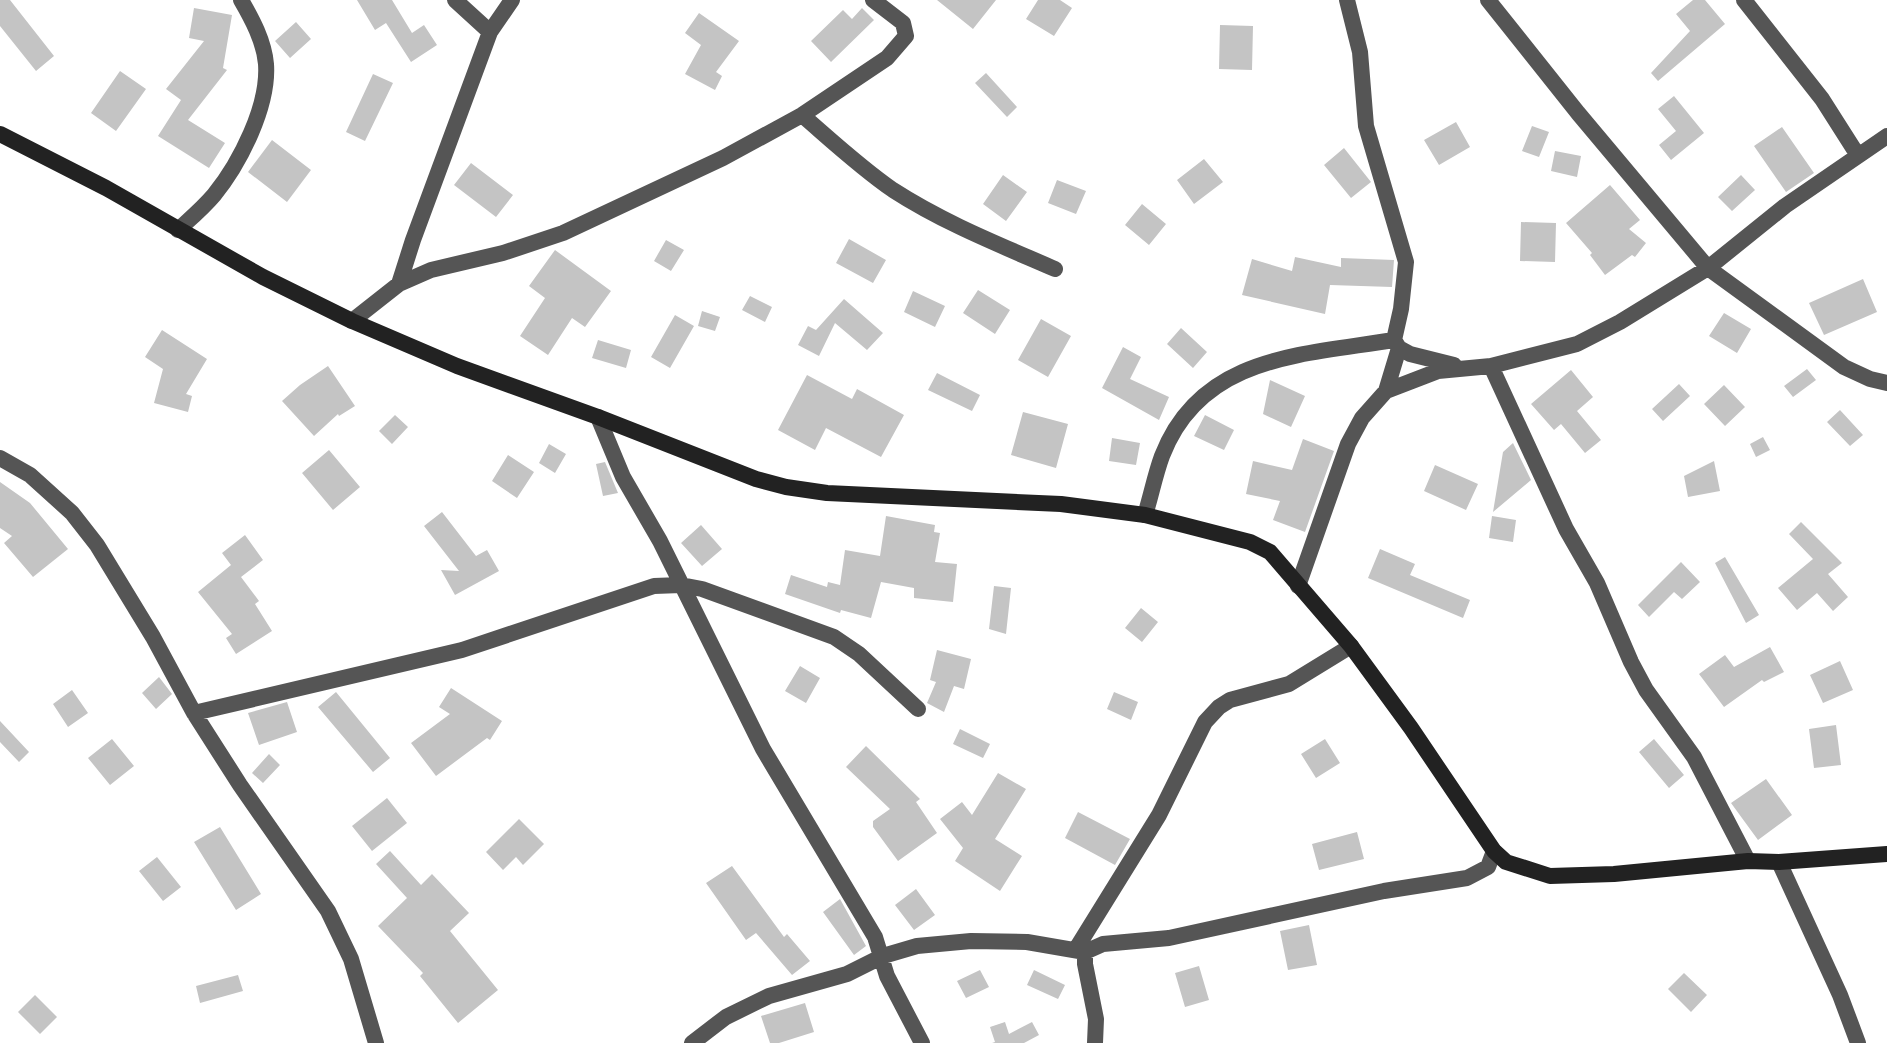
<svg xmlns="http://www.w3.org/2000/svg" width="1887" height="1043" viewBox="0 0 1887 1043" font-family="'Exo 2',sans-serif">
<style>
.building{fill:#c4c4c4}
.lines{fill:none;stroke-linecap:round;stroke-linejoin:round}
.street{stroke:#555;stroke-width:16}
.secondary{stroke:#222;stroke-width:16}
</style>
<rect width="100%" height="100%" fill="#fff"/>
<!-- building -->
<path class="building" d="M0 0H10L54 56 36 71 0 26Z
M357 0H392L412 33 424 25 437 45 411 62 386 23 375 30Z
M937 0H996L973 29Z
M1038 0H1060L1072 8 1054 36 1026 19Z
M1693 0H1705L1725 24 1658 81 1651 73 1690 31 1676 14Z
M194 8 232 15 223 68 227 70 188 120 225 143 209 168 158 136 181 100 166 89 204 41 189 38Z
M862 8 874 20 831 62 811 41 843 10 852 19Z
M699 13 739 41 716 72 722 76 715 90 685 74 701 45 685 33Z
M296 22 311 39 290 58 275 41Z
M1220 25 1253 26 1252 70 1219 69Z
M120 71 146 89 116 131 91 113Z
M986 73 1017 107 1007 117 975 83Z
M373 74 393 83 365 141 346 132Z
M1674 96 1704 133 1671 160 1659 145 1676 131 1658 109Z
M1456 122 1470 147 1439 165 1424 140Z
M1532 126 1549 132 1539 157 1522 151Z
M1782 127 1814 173 1786 192 1754 146Z
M272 140 311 170 287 202 248 172Z
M1344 148 1371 182 1351 198 1324 165Z
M1555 151 1581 156 1577 177 1551 171Z
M1204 159 1223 182 1194 204 1177 180Z
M471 163 513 195 496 217 454 185Z
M1003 175 1027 192 1006 221 983 204Z
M1741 175 1755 190 1732 211 1718 197Z
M1057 180 1086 191 1076 214 1048 203Z
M1610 185 1640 220 1629 229 1646 243 1635 257 1632 255 1605 275 1590 255 1592 253 1566 223Z
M1142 204 1166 224 1149 245 1125 225Z
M1521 222 1556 223 1555 262 1520 261Z
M849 239 886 260 873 283 836 263Z
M666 240 684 250 671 271 654 261Z
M555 250 611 291 585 327 572 318 548 355 520 336 545 298 529 286Z
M1295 257 1341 267V258L1394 260 1392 287 1330 285 1325 314 1242 295 1252 259 1292 271Z
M1863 279 1877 312 1824 335 1809 303Z
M978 290 1010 310 995 334 963 313Z
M913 291 945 306 935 327 904 312Z
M750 296 772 307 765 322 742 310Z
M844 299 883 333 867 350 835 323 819 356 798 345 808 326 816 330Z
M702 311 720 317 715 331 698 326Z
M1724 313 1751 329 1737 353 1709 336Z
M675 315 694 326 670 368 651 357Z
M1041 319 1071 336 1048 377 1018 360Z
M1181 328 1207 352 1193 368 1167 344Z
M162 330 207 359 186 394 192 396 188 412 154 403 163 369 145 357Z
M598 340 631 350 626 368 592 358Z
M1123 347 1141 357 1130 379 1169 397 1159 420 1102 388Z
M328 366 355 406 339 416 338 414 314 436 282 401 300 385Z
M1807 369 1816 380 1793 397 1784 386Z
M1571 370 1593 397 1577 411 1601 440 1585 453 1561 424 1554 430 1531 404Z
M937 373 980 395 972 411 928 390Z
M807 375 852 399 857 389 904 415 881 457 826 428 815 450 778 430Z
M1270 380 1305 396 1291 427 1263 414Z
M1679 384 1690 396 1663 421 1652 409Z
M1724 385 1745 407 1725 426 1704 404Z
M1840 410 1863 435 1850 446 1827 422Z
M1023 412 1068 424 1056 468 1011 455Z
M395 415 408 427 392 444 379 431Z
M1205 415 1234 430 1224 450 1194 436Z
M1763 437 1770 450 1756 457 1750 444Z
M1112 438 1140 443 1136 465 1109 461Z
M1303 439 1334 451 1305 532 1273 520 1280 501 1246 494 1253 461 1292 470Z
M1513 443 1531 480 1493 512 1503 452Z
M549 444 566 454 555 473 539 463Z
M329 450 360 487 333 510 302 473Z
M508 455 534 472 517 498 492 481Z
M1714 461 1720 491 1688 497 1684 476Z
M605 462 618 493 603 496 596 464Z
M1435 465 1478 484 1466 510 1424 491Z
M0 482 30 503 68 549 33 577 4 543 12 536 0 528Z
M442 512 476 556 487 550 499 571 455 595 441 570 459 571 424 526Z
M886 516 935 525 934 532 940 533 935 562 957 564 953 602 914 598V588L881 582 871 618 841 610 840 613 785 594 791 575 827 587 828 582 840 585 845 550 880 556Z
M1492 516 1516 520 1513 542 1489 538Z
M1801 522 1842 563 1828 574 1848 597 1833 611 1817 593 1797 610 1778 588 1813 559 1789 534Z
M701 525 722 549 702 566 681 543Z
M245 535 263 560 241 577 259 601 255 604 272 631 236 654 226 638 232 634 198 592 231 565 222 553Z
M1380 549 1415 564 1410 575 1470 600 1463 618 1368 578Z
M1725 557 1759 615 1746 623 1715 563Z
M1681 562 1700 582 1682 599 1674 592 1649 617 1638 605Z
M994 586 1011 588 1006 634 989 629Z
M1141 608 1158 622 1142 642 1125 628Z
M1770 647 1784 672 1764 682 1762 680 1724 707 1699 674 1725 655 1734 667Z
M937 650 971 659 964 689 954 686 944 712 927 703 936 682 930 680Z
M1840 661 1853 690 1823 703 1810 675Z
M800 666 820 678 806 703 785 691Z
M159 677 172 694 156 709 142 693Z
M451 688 502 721 490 740 487 738 436 776 411 743 450 714 439 707Z
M72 690 88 713 68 727 53 704Z
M336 692 390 758 373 772 318 707Z
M1114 692 1138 702 1131 720 1107 709Z
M287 702 297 732 259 745 248 713Z
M0 721 29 752 19 762 0 742Z
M1836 725 1841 765 1814 768 1809 729Z
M960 729 990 744 983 758 953 744Z
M112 739 134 766 110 785 88 758Z
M1325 739 1340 763 1316 778 1301 754Z
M1654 739 1684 775 1669 788 1639 752Z
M866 746 920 799 916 802 937 833 898 861 873 827V821L890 809 846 767Z
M269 754 280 765 263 783 252 773Z
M998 773 1026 789 995 839 1022 856 1000 891 955 861 963 848 940 819 962 802 972 815Z
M1766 779 1792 815 1758 840 1731 803Z
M387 798 407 823 372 851 352 826Z
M1078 812 1130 839 1115 865 1065 838Z
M519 819 544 844 523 865 516 857 503 870 486 852Z
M220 827 261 894 236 910 194 842Z
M1357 832 1364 859 1319 870 1312 844Z
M390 851 421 885 432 874 469 913 450 931 498 990 458 1023 420 976 423 973 378 926 407 898 376 864Z
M157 857 181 887 163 901 139 871Z
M732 866 784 937 787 934 810 961 792 975 756 933 746 940 706 883Z
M916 889 935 915 914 930 895 905Z
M840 899 866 946 854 955 823 912Z
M1309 925 1317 965 1288 970 1280 931Z
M1199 966 1209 1000 1185 1007 1175 973Z
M980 970 989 987 966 998 957 981Z
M1034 970 1065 985 1058 999 1027 985Z
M1684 973 1707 995 1691 1012 1668 989Z
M238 975 243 991 200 1003 196 986Z
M35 995 57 1017 40 1034 18 1012Z
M805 1003 814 1032 779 1043H770L761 1016Z
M1005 1022 1009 1034 1032 1022 1039 1035 1024 1043H992L995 1042 990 1027Z"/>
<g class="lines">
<!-- street -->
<path class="street" d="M455 0 490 32
M1347 0 1360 52 1366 126 1406 262 1401 309 1394 340 1399 348 1386 391
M1488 0 1578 113 1708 268 1844 367 1870 379 1887 383
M1744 0 1822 99 1857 154
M802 115C832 141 861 168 893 190 944 223 1000 245 1055 269
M178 230C190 219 203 208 214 195 240 163 269 106 266 64 264 41 252 19 241 0
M399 284 413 240 490 32 512 0
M352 321 399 284 431 270 503 253 563 233 723 158 802 115 887 58 906 36 903 23 873 0
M1399 348 1410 354 1454 365
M1491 366 1566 529 1597 583 1631 662 1646 690 1694 757 1748 861
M598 417 623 477 660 541 763 749 875 937 887 976 922 1043
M0 458 30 475 72 513 97 545 153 637 194 713 240 785 328 911 351 959 376 1043
M1145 515C1151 496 1155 475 1162 456 1201 355 1303 355 1394 340
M1298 586 1348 444 1362 418 1386 391 1438 371 1491 366 1577 344 1620 322 1708 268 1785 206 1887 136
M194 713 462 650 654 586 681 585 702 589 834 637 859 654 918 709
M1779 862 1840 995 1858 1043
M1076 949 1159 815 1205 722 1219 707 1230 700 1289 684 1351 646
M1085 952V964L1096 1019 1095 1043
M692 1043 726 1017 769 996 847 974 883 956 917 946 971 941 1027 942 1085 952 1103 944 1169 938 1384 891 1467 878 1488 867 1494 851"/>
<!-- secondary -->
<path class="secondary" d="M0 134 106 188 263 277 352 321 457 366 598 417 756 479 786 487 827 493 1061 504 1145 515 1250 542 1270 552 1351 646 1411 728 1494 851 1506 862 1550 876 1614 874 1748 861 1779 862 1887 854"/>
</g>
</svg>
